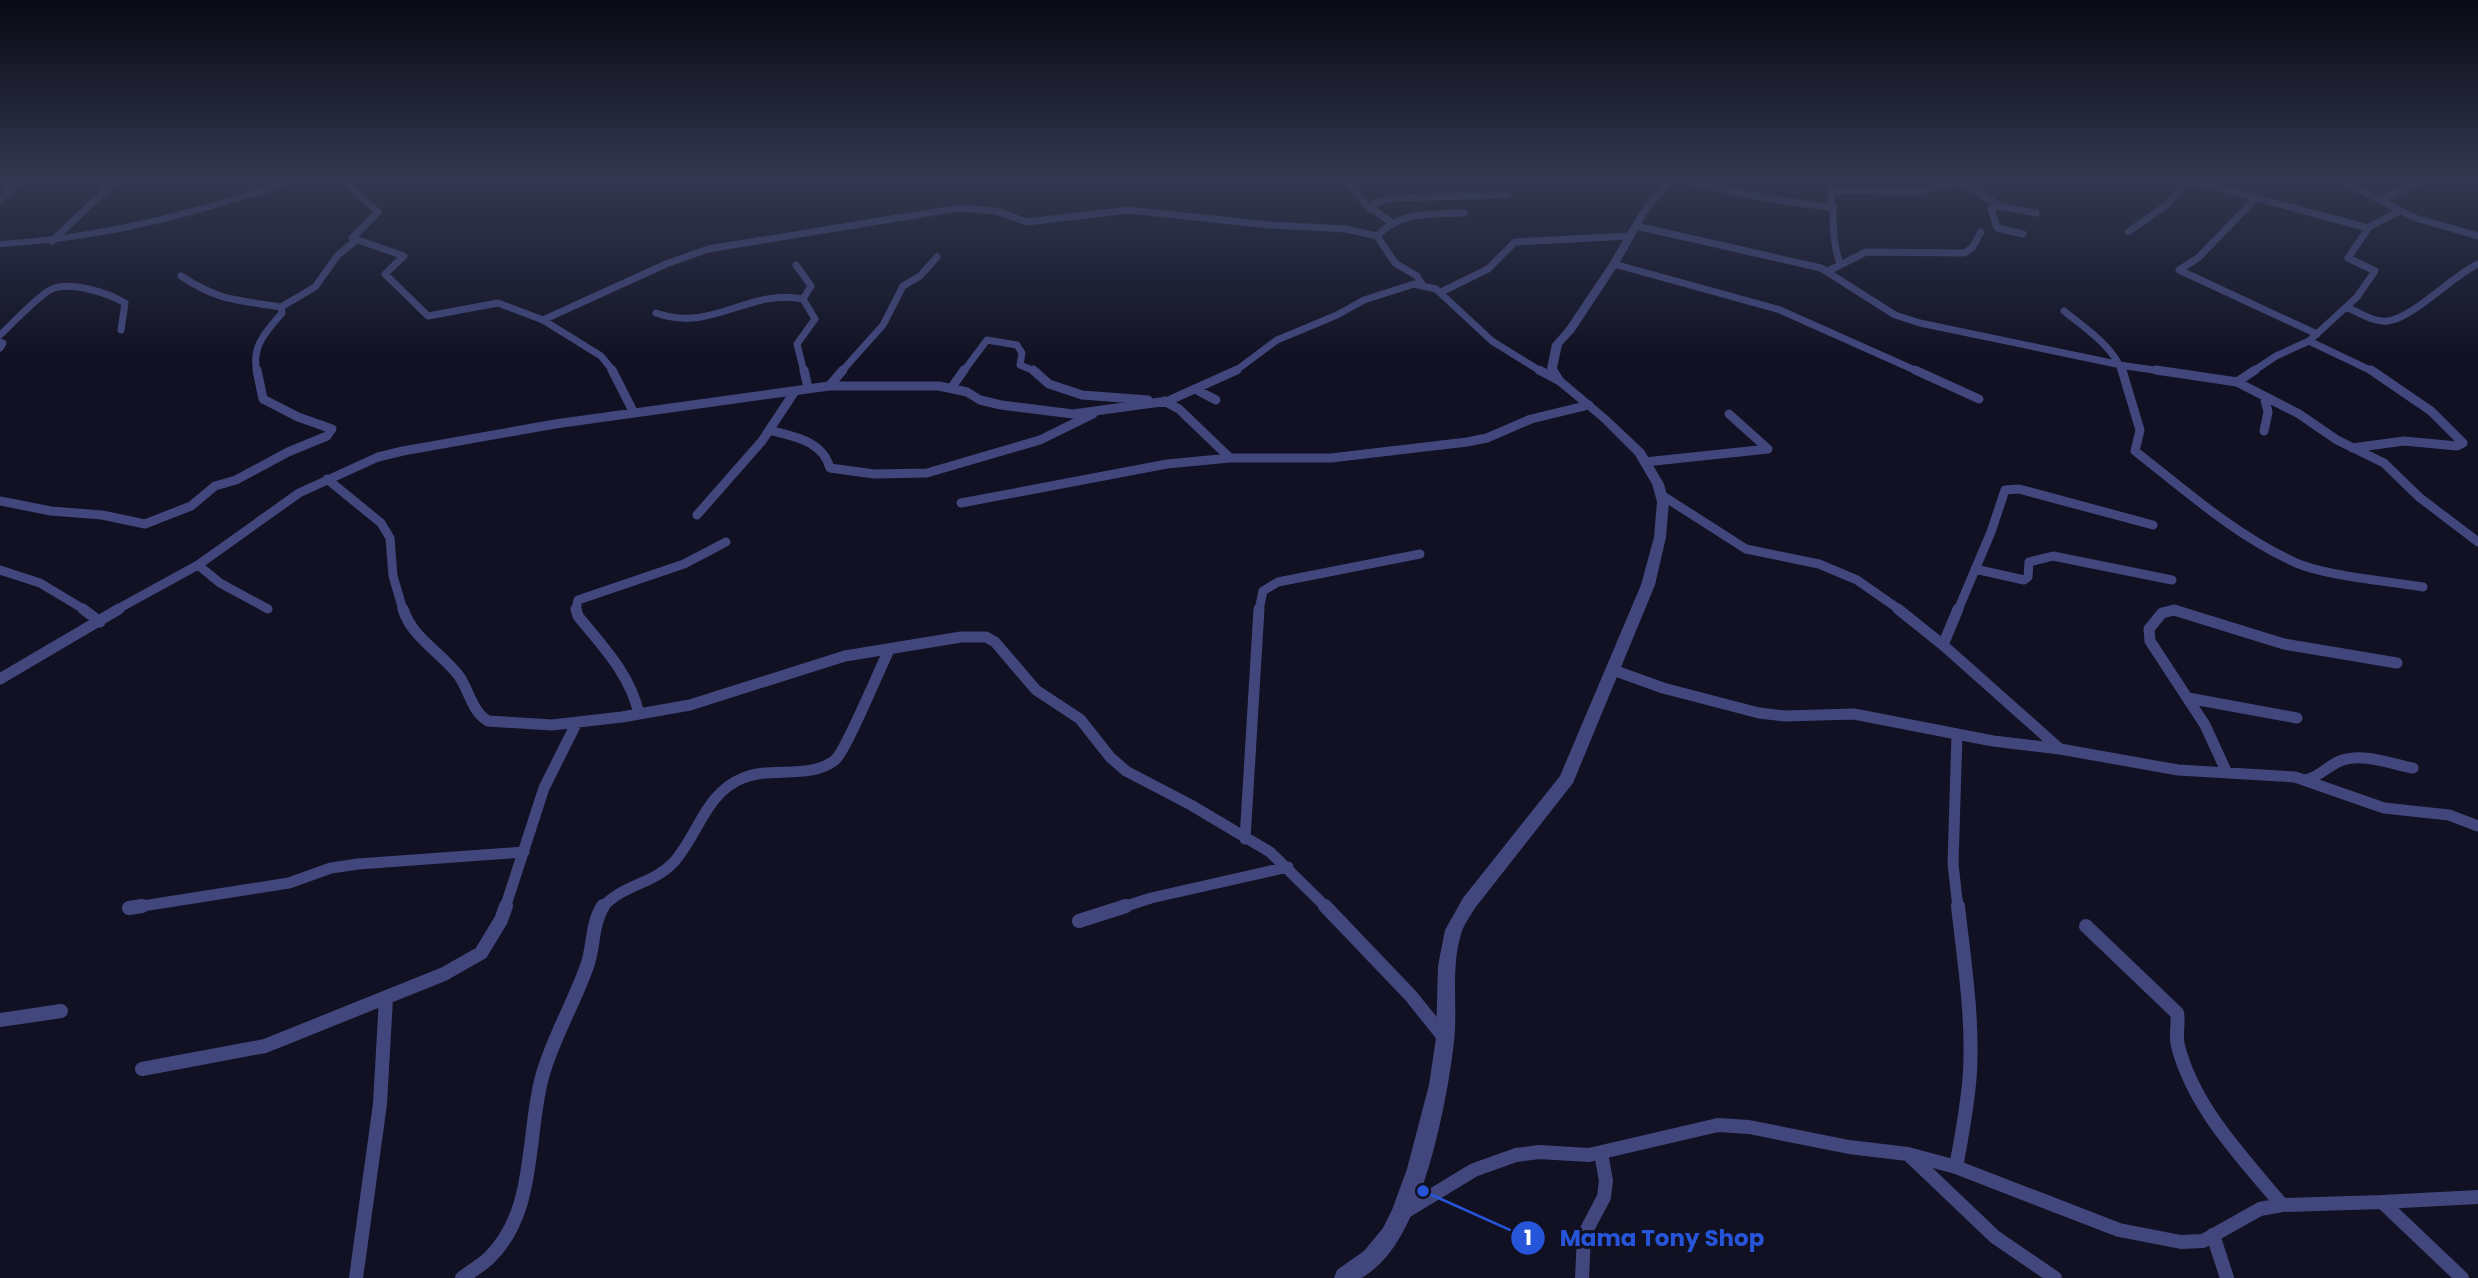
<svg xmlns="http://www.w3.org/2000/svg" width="2478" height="1278" viewBox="0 0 2478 1278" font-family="Poppins,sans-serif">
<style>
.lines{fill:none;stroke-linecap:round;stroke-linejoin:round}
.minor-far3{stroke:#41477d;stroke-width:7}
.minor-far2{stroke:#41477d;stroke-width:9}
.minor-far1{stroke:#41477d;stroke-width:11}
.minor{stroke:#41477d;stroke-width:14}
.tertiary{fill:#41477d;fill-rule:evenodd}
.leader{fill:none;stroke:#2655da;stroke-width:2.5}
.callout-dot{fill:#2655da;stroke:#111123;stroke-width:2.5}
.mark-label{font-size:21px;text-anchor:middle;font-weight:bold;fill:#fff}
.callout-label{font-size:23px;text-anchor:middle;font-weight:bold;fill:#2655da;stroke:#111123;stroke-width:6;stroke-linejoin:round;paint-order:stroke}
</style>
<rect width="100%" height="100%" fill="#111123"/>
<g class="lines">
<!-- minor-far3 -->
<path class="minor-far3" d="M342 180 378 212 352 238 404 256 385 274 428 316 498 303 543 320 601 356 614 372
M1348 180 1365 204 1391 222
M1563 180H1617
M1680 180 1765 198 1834 208
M1828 180C1837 207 1829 236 1840 263
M2190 180 2368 228
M2340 180 2415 218 2478 236
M1963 182 1999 206 2036 213
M1832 190 1914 192 1964 180
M2257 197 2198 258 2179 270 2317 334
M0 199 21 180
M2381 200 2424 180
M1997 205 1991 209 1997 228 2023 234
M1371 210 1375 203 1393 198 1508 195
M1636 226 1821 268 1895 315 1920 323 2126 366 2168 372
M2128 232 2168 204 2186 180
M52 241 116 180
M1614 264 1780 310 1919 372
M796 265 811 286 803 299
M1828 271 1866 252 1964 253 1972 248 1981 232
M181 276C219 301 237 300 281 307
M1422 284 1417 276 1395 263 1377 236C1400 211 1433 214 1464 213
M1441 292 1488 269 1515 242 1630 236
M2346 307C2359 312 2374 323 2388 321 2413 318 2452 276 2478 264
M2064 311C2084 327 2114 347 2122 372
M656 313C713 333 748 288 803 299L815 319 797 344 804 372
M543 320 666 264 708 249 959 208 996 211 1027 222 1128 210 1269 225 1346 229 1377 236
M0 335C12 324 37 297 50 290 69 280 108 293 125 303L121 330
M0 342 3 343 0 348
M257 372C251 346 266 332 282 313L281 307 315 287 338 255 355 241
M841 372 883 325 903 286 920 276 937 257
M963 372 987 340 1017 345 1022 353 1020 365 1037 372
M1234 372 1277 340 1337 315 1364 300 1414 284 1436 289 1492 341 1542 372
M2252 372 2276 356 2309 341
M2374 372 2309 341 2357 297 2375 271 2348 258 2369 227 2400 211"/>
<!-- minor-far2 -->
<path class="minor-far2" d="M612 370 634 413
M804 370 808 388
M1033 370 1049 384 1082 395 1148 400
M1539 370 1558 380
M1915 370 1979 399
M2122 370 2140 430 2135 451C2185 490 2234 534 2292 561 2322 576 2388 581 2423 587
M2156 370 2237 382 2299 414 2337 440 2384 463 2419 497 2478 542
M2237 382 2255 370
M829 386 843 370
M952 387 964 370
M1197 390 1216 400
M2264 396 2268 412 2264 431
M1164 401 1179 409 1230 458
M769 430C794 437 822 440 830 468L874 474 927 473 1040 440 1093 414
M2352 448 2404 441 2457 446 2463 443 2431 411 2371 370
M1645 462 1768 449 1729 414
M327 479 381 523 390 538 393 576 403 610
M1663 496 1746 549 1819 564 1857 580 1900 610
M0 501 51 511 102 515 145 524 191 506 215 486 236 480 288 452 327 436 332 429 298 417 263 399 257 370
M961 503 1167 464 1230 458H1331L1467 442 1487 438 1531 419 1589 405
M697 515 762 441 795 391
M198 565 220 583 268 609
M1975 569 2024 580 2028 577 2029 562 2053 556 2172 580
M0 570 40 583 85 610
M116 610 198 565 299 493 378 457 403 451 555 424 829 386H939L967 392 980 400 1001 405 1073 414 1168 401 1237 370
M576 610 578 600 684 564 726 542
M1259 610 1263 591 1278 582 1420 554
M1958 610 1991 532 2005 490 2019 489 2153 525
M2172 610H2175"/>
<!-- minor-far1 -->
<path class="minor-far1" d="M83 609 100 622
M403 609C412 638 441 652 459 676 469 690 472 712 488 721L552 725 622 717 690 705 845 656 961 637H986L995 642 1036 690 1080 719 1110 757 1126 771 1191 805 1270 852 1327 908
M576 609 578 616C603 647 630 674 639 714
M1898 609 1943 645 2060 749
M1943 645 1958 609
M1613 670 1663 688 1759 713 1785 716 1854 714 1993 741 2060 749 2178 770 2295 777 2384 808 2449 815 2478 826
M0 679 119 609
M2188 698 2297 718
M1957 734 1953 864 1958 908
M2227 773 2205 725 2150 641 2149 629 2162 613 2174 610 2284 644 2397 663
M2305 780C2320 777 2327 766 2340 761 2362 752 2391 764 2413 768
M1245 839 1259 609
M130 908 289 883 331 868 358 864 524 852
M505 908 544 788 576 724
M602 908C621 885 653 884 673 863 698 836 705 793 743 778 771 766 810 780 835 760 846 751 880 668 889 650
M1120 908 1151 898 1288 867"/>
<!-- minor -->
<path class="minor" d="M1325 906 1411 996 1443 1036
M129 908 142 906
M1079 921 1126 906
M2086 926 2177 1013C2179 1024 2175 1035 2178 1046 2194 1108 2242 1157 2282 1205
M0 1020 61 1011
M142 1069 265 1046 444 974 481 953 501 920 506 906
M1910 1156 1995 1237 2055 1278
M1956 1167C1962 1135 1968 1104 1970 1072 1973 1016 1964 961 1958 906
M2382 1202 2478 1197
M1403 1213 1474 1170 1516 1155 1539 1152 1589 1155 1718 1125 1749 1127 1849 1147 1908 1154 1956 1167 2119 1230 2181 1242 2203 1241 2260 1209 2282 1205 2382 1202 2462 1278
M2213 1235 2227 1278
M356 1278 380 1104 386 998
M462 1278C470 1272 480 1266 488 1259 537 1213 526 1137 542 1077 553 1037 575 1002 588 963 594 944 592 923 603 906
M1582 1278 1584 1235 1604 1197 1606 1181 1601 1153"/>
<!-- tertiary -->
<path class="tertiary" d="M283 180H296C281 190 259 195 241 200 162 226 83 242 0 247V241C98 235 190 212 283 180Z
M1665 180H1674L1647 214 1619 264 1574 332 1562 345 1557 368 1563 378 1609 417 1644 450 1664 484 1669 502 1666 537 1655 585 1573 783 1475 908C1471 915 1465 923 1462 931 1450 967 1458 1006 1454 1042 1447 1102 1423 1231 1374 1269 1370 1272 1365 1277 1361 1278 1353 1278 1342 1278 1334 1278L1337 1270 1364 1251 1383 1228 1392 1210 1407 1169 1429 1085 1436 1038 1438 966 1445 930 1463 898 1560 776 1641 585 1654 537 1657 502 1652 484 1635 455 1601 421 1554 382 1547 368 1552 344 1566 328 1609 264 1640 211Z"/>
</g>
<!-- sky -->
<linearGradient id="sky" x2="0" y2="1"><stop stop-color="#090913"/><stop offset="0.5" stop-color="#323850"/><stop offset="1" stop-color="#323850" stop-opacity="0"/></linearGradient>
<rect width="2478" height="359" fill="url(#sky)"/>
<!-- callouts -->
<path class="leader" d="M1423 1191L1528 1238"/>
<g class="callout-dot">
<circle cx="1423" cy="1191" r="7"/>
<circle cx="1528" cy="1238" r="18"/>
</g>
<g class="mark-label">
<text x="1528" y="1245">1</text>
</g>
<g class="callout-label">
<text x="1662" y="1246">Mama Tony Shop</text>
</g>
</svg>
